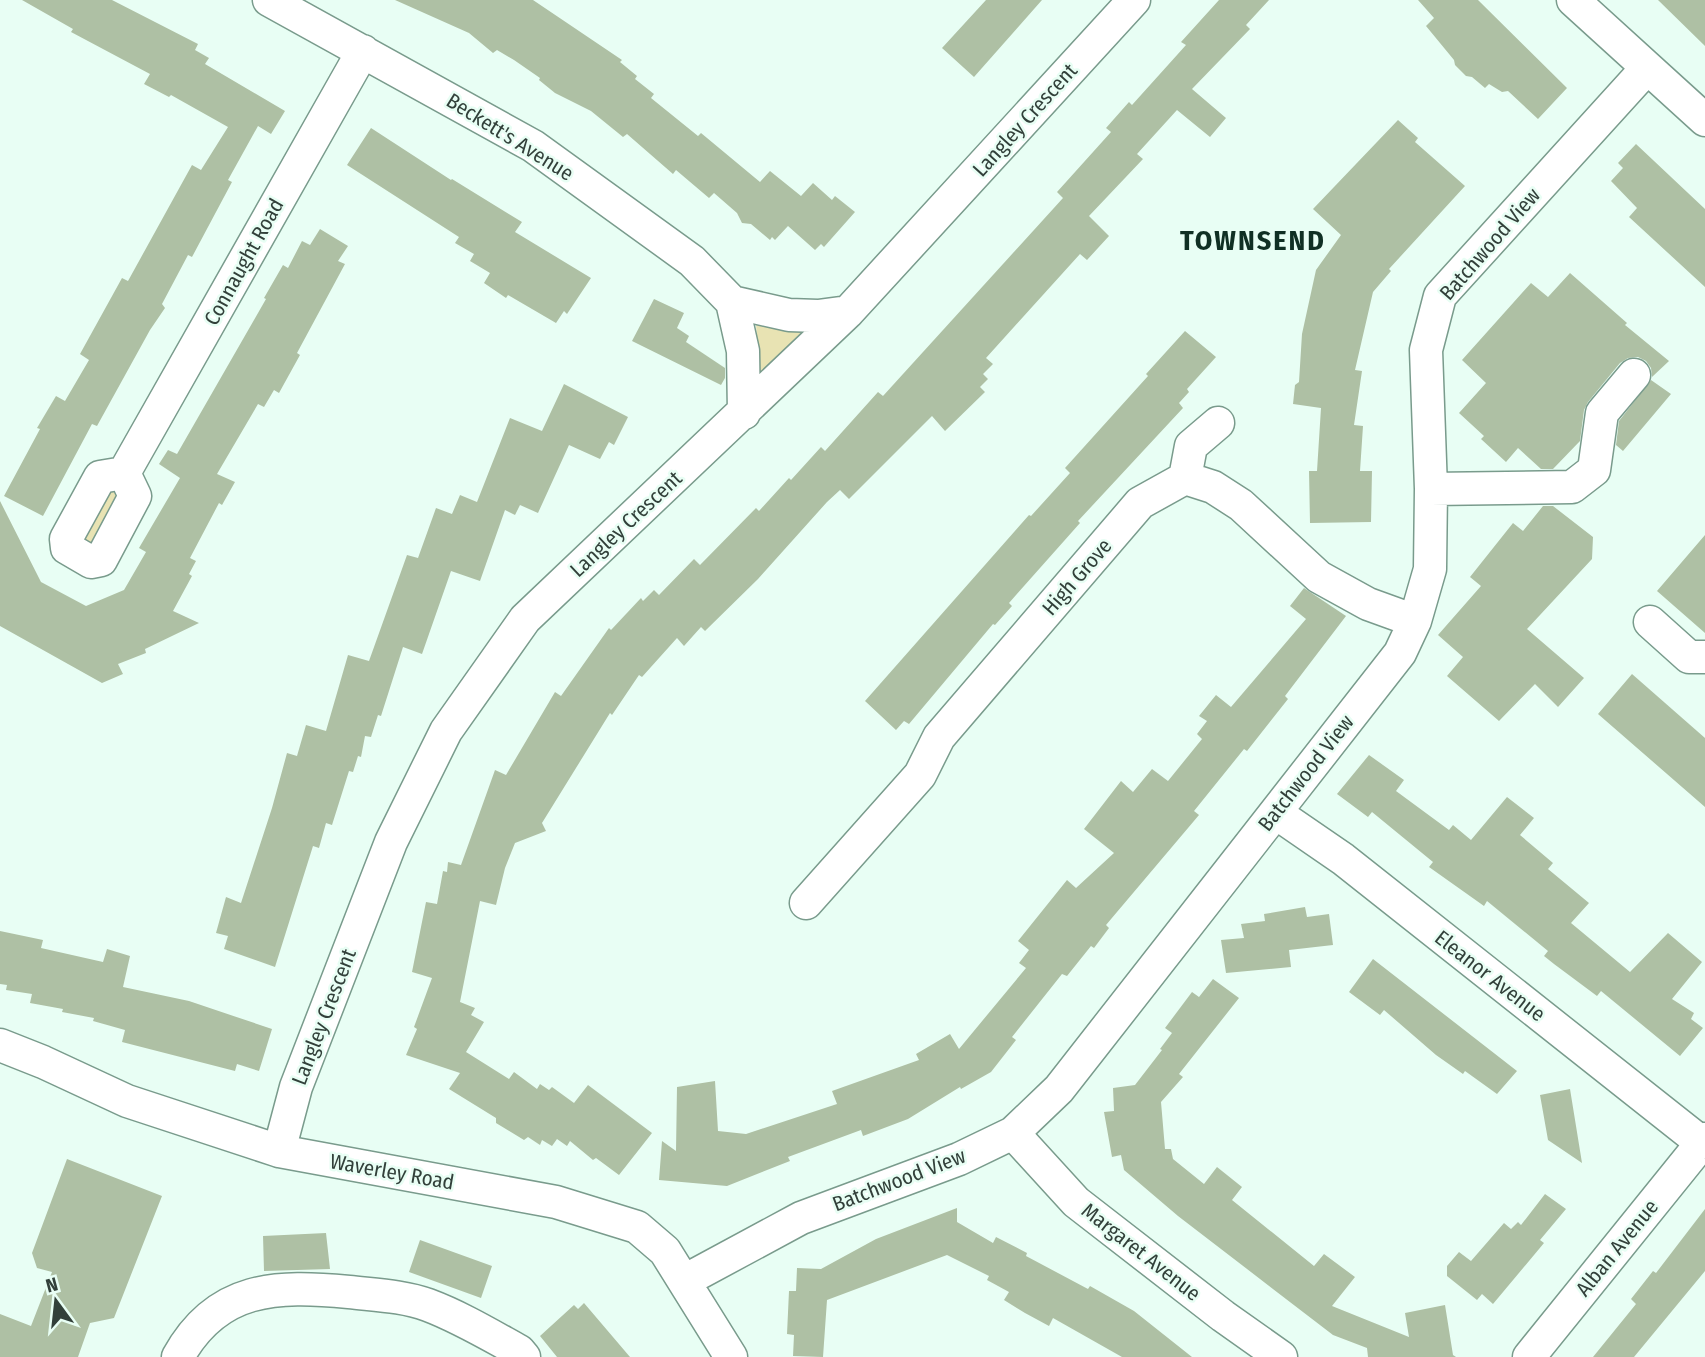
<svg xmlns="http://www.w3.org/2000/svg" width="1705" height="1357" viewBox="0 0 1705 1357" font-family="'Fira Sans Condensed',sans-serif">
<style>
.green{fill:#e8e3b3}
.building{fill:#aec0a4}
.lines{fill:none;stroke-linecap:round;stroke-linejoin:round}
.street-casing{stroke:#799b8c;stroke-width:35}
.street{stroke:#fff;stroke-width:32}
.labels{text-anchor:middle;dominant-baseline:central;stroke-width:5;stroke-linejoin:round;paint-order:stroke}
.street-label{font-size:21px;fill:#32403a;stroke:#e8fef4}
.district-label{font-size:28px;font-weight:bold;letter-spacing:2px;fill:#103024;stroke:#e8fef4}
</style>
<rect width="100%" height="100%" fill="#e8fef4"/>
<!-- green -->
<path class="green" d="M756 323 811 332 759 380Z
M101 480 132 495 97 556 72 546Z"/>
<!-- building -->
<path class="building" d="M22 0H112L198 44 195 50 209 58 205 64 285 111 271 134 258 126 228 180 232 182 192 257 188 255 162 304 165 308 150 330 97 426 92 424 43 516 4 496 40 429 37 428 56 396 65 401 89 360 80 354 122 278 128 281 192 165 201 170 228 127 171 95 169 97 144 84 150 74 71 32 73 29Z
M395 0H533L622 60 620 62 637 76 635 79 654 94 651 98 698 136 701 133 760 182 770 171 801 196 813 183 832 200 835 196 855 212 824 247 821 244 815 250 788 226 775 240 772 237 770 240 751 224 742 223 737 213 714 193 709 198 676 170 673 174 627 134 623 137 591 111 555 93 539 80 540 78 514 60 497 50 493 53 469 33Z
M986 0H1042L974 77 942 48Z
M1219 0H1269L1246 25 1250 29 1192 89 1226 118 1210 137 1177 110 1137 154 1143 159 1089 216 1109 236 1087 260 1080 254 986 358 993 364 983 374 988 379 980 387 985 392 945 431 932 416 849 499 840 490 827 502 758 579 705 631 701 627 684 646 677 638 642 677 639 675 612 715 610 713 542 823 546 831 515 843 505 868 496 905 480 901 460 1002 475 1008 471 1015 484 1022 466 1052 509 1079 514 1072 537 1089 540 1084 549 1090 552 1087 574 1103 588 1085 652 1133 619 1175 596 1158 593 1160 570 1141 567 1146 557 1139 552 1146 542 1140 540 1145 528 1137 524 1140 496 1123V1118L449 1089 460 1073 406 1055 417 1029 414 1027 432 978 412 972 426 902 437 904 443 871 447 872 448 862 461 865 495 770 506 775 555 692 561 696 609 628 611 630 641 598 643 601 654 590 659 595 694 559 700 565 756 508 759 511 789 478 791 480 821 447 825 451 878 392 883 396 1063 198 1057 192 1111 132 1106 128 1129 102 1132 105 1186 45 1181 42Z
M1418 0H1478L1567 88 1538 119 1508 91 1502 92 1489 84 1485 88 1472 77 1466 76 1455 65 1454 60 1426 26 1434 18Z
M1658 0H1705V46Z
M1398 120 1418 138 1415 142 1465 186 1389 269 1391 271 1373 292 1355 370 1362 371 1354 425 1363 426 1360 471H1372L1371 522 1310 523 1309 471H1317L1321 408 1293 404 1295 385 1299 382 1302 334 1316 270 1341 235 1313 209Z
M371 128 451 180 452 179 522 222 515 232 591 278 567 314 564 311 556 323 508 295 506 298 484 283 490 273 470 261 474 254 455 243 459 237 347 165Z
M1636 144 1705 209V287L1629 217 1637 208 1611 181 1623 168 1618 163Z
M320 229 348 246 338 261 345 264 297 353 300 355 279 393 274 390 264 407 258 404 217 474 235 482 222 505 219 503 190 558 196 561 189 574 192 576 173 611 199 623 145 649 146 653 118 664 123 674 102 683 0 626V501L41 582 86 606 124 590 146 552 139 548 180 478 159 464 168 450 177 454 266 299 264 298 283 265 288 268 302 241 310 245Z
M1570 273 1627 323 1625 325 1669 361 1652 377 1651 368 1646 361 1638 357 1628 358 1620 363 1588 402 1584 410 1580 441 1553 469H1541L1518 448 1506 462 1481 439 1484 436 1459 413 1486 383 1462 360 1531 283 1548 297Z
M654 299 684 313 677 328 689 336 686 342 725 368V378L721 385 632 341Z
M1185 331 1216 357 1187 389 1189 392 1179 403 1183 408 1078 521 1080 523 1009 603 1012 606 995 625 993 624 909 724 904 721 896 730 865 701 1029 515 1031 516 1070 473 1065 468 1148 376 1146 374Z
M1651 380 1671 394 1623 451 1616 445 1619 421Z
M564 384 628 417 614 445 609 442 600 459 569 445 538 513 520 505 515 515 505 510 480 581 451 571 422 654 403 647 381 716 378 715 371 737 365 736 361 757 358 756 353 772 349 771 332 825 326 823 319 848 313 846 275 967 224 949 228 936 216 933 226 897 241 903 272 808 287 753 297 756 306 725 326 731 348 655 369 661 407 555 418 558 436 508 452 514 460 495 477 502 510 418 542 431Z
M1543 506H1553L1593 537 1592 559 1527 629 1584 678 1558 707 1535 684 1499 721 1447 676 1463 657 1438 635 1481 586 1470 577 1513 523 1523 531Z
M1705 535V633L1657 591Z
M1304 588 1346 616 1285 696 1288 699 1247 751 1244 749 1194 811 1199 815 1106 925 1109 928 1094 948 1091 946 1067 976 1062 974 1012 1037 1016 1040 991 1072 961 1089 960 1087 908 1119 863 1136 861 1130 788 1157 790 1161 727 1186 659 1180 662 1141 676 1151 677 1087 715 1081 718 1131 746 1134 837 1104 832 1091 919 1060 916 1054 950 1034 959 1049 1026 968 1019 963 1029 950 1018 941 1067 880 1076 888 1114 853 1084 829 1121 781 1133 792 1152 769 1168 781 1202 739 1197 734 1207 721 1199 716 1216 695 1231 707 1306 619 1290 606Z
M1632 674 1705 738V807L1598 714Z
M1369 755 1404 780 1396 791 1449 830 1453 825 1471 840 1507 797 1534 818 1520 835 1553 863 1548 869 1589 903 1571 923 1630 972 1668 933 1702 962 1672 999 1694 1013 1691 1019 1703 1028 1680 1056 1601 991 1597 996 1554 964 1544 956 1548 951 1487 901 1484 906 1429 867 1433 862 1372 812 1368 817 1337 794Z
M1305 907 1307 917 1329 914 1333 945 1289 950 1291 967 1226 973 1221 940 1244 938 1241 924 1265 921 1264 914Z
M0 931 43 940 41 948 103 962 107 949 130 956 123 987 189 1001 272 1029 259 1071 237 1064 235 1071 122 1042 125 1030 93 1021 94 1018 62 1012 63 1009 30 1003 32 994 6 990 7 985 0 984Z
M1373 959 1517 1071 1497 1094 1465 1071 1463 1074 1436 1055 1384 1010 1380 1015 1349 992Z
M1213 979 1239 998 1179 1074 1183 1077 1161 1102 1165 1149H1171L1173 1159 1204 1184 1217 1167 1242 1187 1232 1200 1314 1266 1324 1254 1355 1277 1332 1306 1409 1337 1405 1313 1445 1305 1453 1355 1456 1357H1368L1367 1348 1333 1335 1178 1216 1124 1170 1121 1155 1112 1157 1104 1112 1114 1111 1113 1088 1135 1085 1162 1050 1160 1049 1172 1033 1165 1028 1192 992 1199 997Z
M1570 1089 1582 1163 1548 1140 1540 1095Z
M67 1159 162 1196 114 1318 90 1323 78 1357H0V1314L31 1326 52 1272 37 1268 32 1253Z
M1545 1194 1566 1209 1540 1240 1544 1243 1493 1304 1482 1294 1477 1300 1447 1276V1266L1459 1252 1471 1261 1504 1223 1511 1229 1518 1222 1521 1225Z
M957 1208V1222L993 1243 996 1237 1027 1253 1026 1256 1088 1289 1090 1286 1134 1311 1192 1357H1122L1053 1318 1049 1326 1025 1313 1004 1300 1009 1292 987 1280 989 1276 947 1255 827 1300 823 1357 793 1356 794 1335 787 1334 789 1291H796L797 1268 821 1269 876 1239Z
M1705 1209V1271L1634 1357H1593L1636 1304 1631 1299 1653 1271 1656 1273Z
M326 1233 330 1269 264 1271 263 1236Z
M420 1240 492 1266 481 1298 409 1272Z
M584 1303 630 1357H557L540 1336 574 1305 578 1309Z"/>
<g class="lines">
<!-- street casing -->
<g class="street-casing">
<path id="street" d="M269 0 533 146 692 261 732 302 743 351 744 413
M1573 0 1705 120
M732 302 789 315 818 316 848 312
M124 473 135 496 101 560 91 562 67 548 66 539 100 477 124 473 363 51
M1185 478 1191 446 1218 423
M1431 489 1572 487 1594 470 1602 413 1634 375
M1650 622 1689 657H1705
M1276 813 1343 859 1702 1143
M806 903 920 775 939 737 1140 503 1185 478 1213 487 1241 505 1319 577 1368 604 1415 621
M0 1045 43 1062 127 1101 279 1151 556 1202 637 1227 665 1251 731 1357
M1013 1133 1076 1202 1223 1316 1281 1357
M279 1151 296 1087 391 842 446 731 525 619 848 312 1134 0
M686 1280 801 1218 959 1159 1013 1133 1059 1089 1400 653 1415 621 1430 569 1431 489 1426 350 1440 296 1647 68
M178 1357C217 1286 277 1285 349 1292 375 1295 404 1296 428 1305 460 1317 490 1335 519 1351L524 1357
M1529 1357 1705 1139"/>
</g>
<!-- street -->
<use href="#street" class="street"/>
</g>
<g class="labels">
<!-- street labels -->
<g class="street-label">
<text transform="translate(1025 120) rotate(-48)">Langley Crescent</text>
<text transform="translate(510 137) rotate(32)">Beckett's Avenue</text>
<text transform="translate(1490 244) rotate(-49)">Batchwood View</text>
<text transform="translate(244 262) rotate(-61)">Connaught Road</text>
<text transform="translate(626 524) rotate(-43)">Langley Crescent</text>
<text transform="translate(1077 577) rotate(-49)">High Grove</text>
<text transform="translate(1306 773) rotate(-52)">Batchwood View</text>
<text transform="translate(1490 976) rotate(38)">Eleanor Avenue</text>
<text transform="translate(324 1017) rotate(-69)">Langley Crescent</text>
<text transform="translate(392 1172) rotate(10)">Waverley Road</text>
<text transform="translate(899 1180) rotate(-21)">Batchwood View</text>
<text transform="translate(1617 1248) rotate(-51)">Alban Avenue</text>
<text transform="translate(1141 1252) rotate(38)">Margaret Avenue</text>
</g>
<!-- district labels -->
<g class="district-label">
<text x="1253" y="240">TOWNSEND</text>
</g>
</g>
<!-- north arrow -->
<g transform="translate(56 1301) rotate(345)" stroke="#e8fef4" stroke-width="5" paint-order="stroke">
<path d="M0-5L12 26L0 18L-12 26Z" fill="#32403a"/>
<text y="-10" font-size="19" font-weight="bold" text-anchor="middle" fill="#32403a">N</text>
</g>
</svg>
